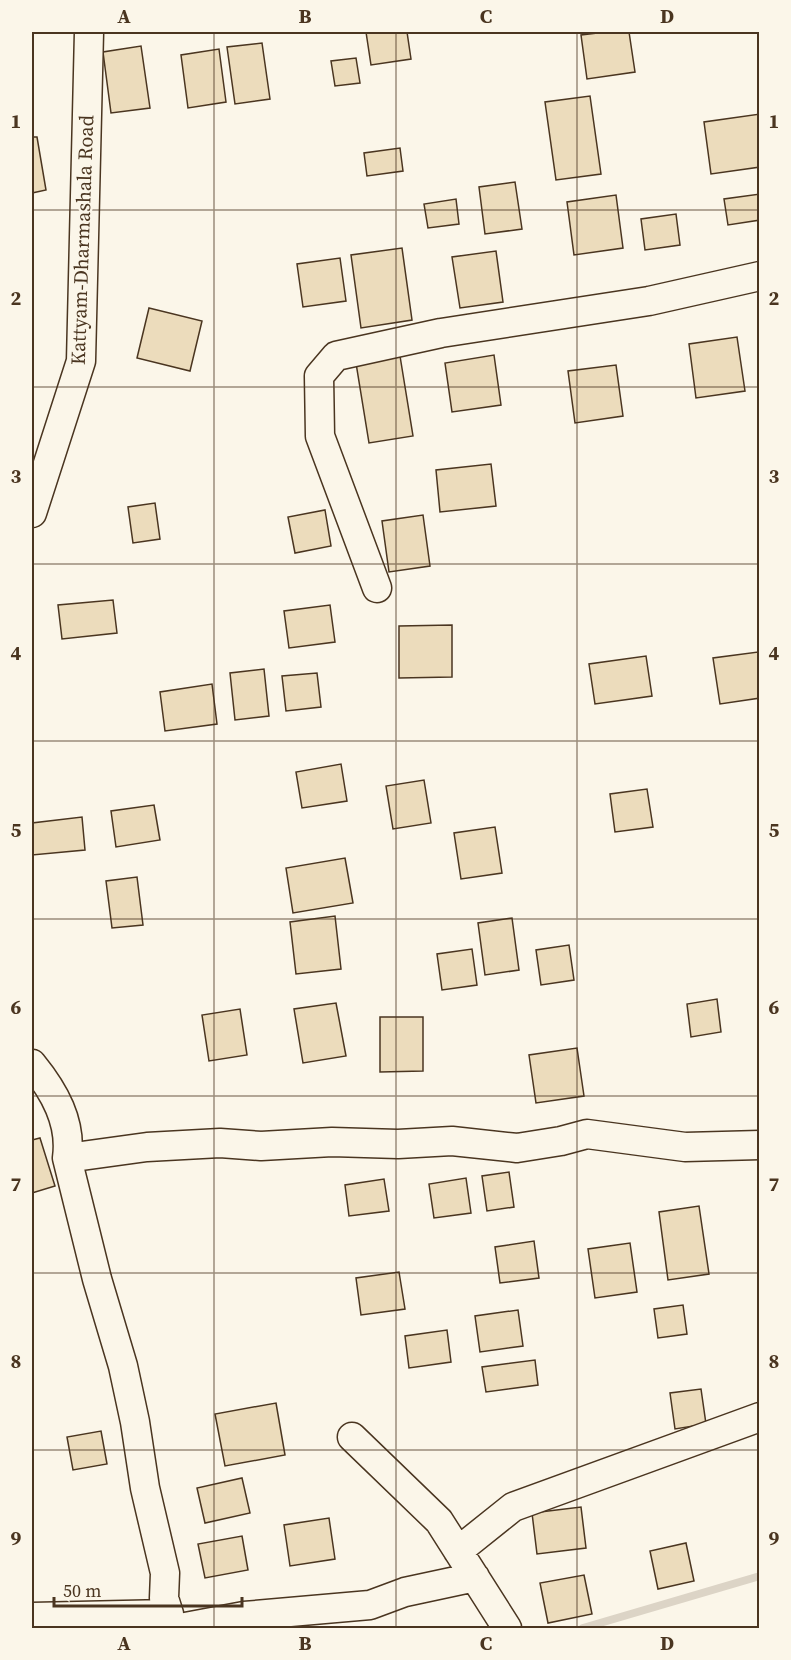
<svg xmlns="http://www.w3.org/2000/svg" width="791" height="1660" viewBox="0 0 791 1660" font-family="'Source Serif 4',serif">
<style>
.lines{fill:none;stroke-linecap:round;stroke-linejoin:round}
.stream{stroke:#dcd4c6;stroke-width:8}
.building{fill:#ecdcbc;stroke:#4a3520;stroke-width:1.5}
.minor-casing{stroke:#4a3520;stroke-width:31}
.minor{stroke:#fbf6e9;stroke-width:28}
.grid{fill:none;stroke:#4a3520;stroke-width:1.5;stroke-opacity:0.55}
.labels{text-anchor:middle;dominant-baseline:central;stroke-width:4.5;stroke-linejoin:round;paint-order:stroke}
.street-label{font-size:20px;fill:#4a3520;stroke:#fbf6e9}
.neatline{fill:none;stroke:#4a3520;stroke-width:2}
.grid-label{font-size:20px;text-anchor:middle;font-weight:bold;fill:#4a3520}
</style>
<rect width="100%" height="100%" fill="#fbf6e9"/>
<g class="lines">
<!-- stream -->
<path class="stream" d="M583 1628 760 1576"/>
</g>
<!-- building -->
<path class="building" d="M366 32H407L411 59 371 65Z
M606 32H629L635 72 587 79 581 35Z
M262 43 270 99 235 104 227 47Z
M141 46 150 108 111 113 103 52Z
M219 49 226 102 188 108 181 55Z
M356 58 360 83 335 86 331 61Z
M590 96 601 174 556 180 545 102Z
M760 114V167L711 174 704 122Z
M32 137H37L46 190 32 193Z
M400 148 403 171 367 176 364 153Z
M515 182 522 229 485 234 479 187Z
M760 194V220L728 225 724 199Z
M616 195 623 248 574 255 567 202Z
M456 199 459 224 428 228 424 204Z
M676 214 680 245 645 250 641 219Z
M402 248 412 320 361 328 351 255Z
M496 251 503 302 460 308 452 257Z
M340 258 346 301 303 307 297 264Z
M149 308 202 321 190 371 137 358Z
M737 337 745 391 696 398 689 344Z
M494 355 501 405 452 412 445 363Z
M400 356 413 436 369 443 356 363Z
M616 365 623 416 575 423 568 371Z
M491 464 496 506 440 512 436 470Z
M155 503 160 539 133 543 128 507Z
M325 510 331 546 295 553 288 517Z
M423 515 430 566 389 572 382 521Z
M113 600 117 633 62 639 58 605Z
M330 605 335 642 289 648 284 611Z
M452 625V677L399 678V626Z
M758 652 760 698 720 704 713 658Z
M646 656 652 696 595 704 589 664Z
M264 669 269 716 235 720 230 673Z
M317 673 321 707 286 711 282 676Z
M212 684 217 724 165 731 160 692Z
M341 764 347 801 302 808 296 772Z
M424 780 431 823 393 829 386 786Z
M647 789 653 827 615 832 610 794Z
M154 805 160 840 116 847 111 811Z
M82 817 85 850 32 855V823Z
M495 827 502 873 461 879 454 833Z
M345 858 353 903 293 913 286 868Z
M137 877 143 925 112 928 106 881Z
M335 916 341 969 296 974 290 922Z
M512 918 519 970 485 975 478 923Z
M569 945 574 980 541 985 536 950Z
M472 949 477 985 442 990 437 954Z
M717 999 721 1032 691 1037 687 1004Z
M336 1003 346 1056 303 1063 294 1009Z
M240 1009 247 1055 209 1061 202 1015Z
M380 1017H423V1071L380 1072Z
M577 1048 584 1096 536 1103 529 1055Z
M40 1138 55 1186 32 1193V1140Z
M509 1172 514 1207 487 1211 482 1176Z
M466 1178 471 1213 434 1218 429 1184Z
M384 1179 389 1211 349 1216 345 1185Z
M699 1206 709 1274 668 1280 659 1212Z
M534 1241 539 1278 500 1283 495 1247Z
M630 1243 637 1292 595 1298 588 1249Z
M399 1272 405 1309 361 1315 356 1278Z
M683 1305 687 1334 658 1338 654 1309Z
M518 1310 523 1346 480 1352 475 1316Z
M447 1330 451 1362 409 1368 405 1336Z
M535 1360 538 1385 486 1392 482 1367Z
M701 1389 706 1424 675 1429 670 1393Z
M276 1403 285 1455 225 1466 215 1414Z
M101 1431 107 1464 73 1470 67 1437Z
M242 1478 250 1513 205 1523 197 1488Z
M581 1507 586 1548 537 1554 532 1513Z
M329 1518 335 1559 290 1566 284 1525Z
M242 1536 248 1570 205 1578 198 1544Z
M686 1543 694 1581 658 1589 650 1551Z
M584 1575 592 1614 548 1623 540 1583Z"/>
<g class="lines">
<!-- minor casing -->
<g class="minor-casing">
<path id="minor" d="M32 513 81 361 89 32
M377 588 320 436 319 376 336 356 441 333 649 301 760 276
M32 1064C54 1091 72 1122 67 1158L97 1279 123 1366 135 1422 145 1488 165 1573 164 1598 169 1614 170 1628
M67 1158 147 1147 220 1143 261 1146 332 1142 398 1144 452 1141 517 1148 561 1141 587 1134 685 1147 760 1145
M352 1437 439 1521 507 1628
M458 1551 513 1507 760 1417
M32 1617 169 1614
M180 1628 244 1616 370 1605 405 1592 475 1577"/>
</g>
<!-- minor -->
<use href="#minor" class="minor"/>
</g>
<!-- grid -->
<path class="grid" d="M214 32V1628M396 32V1628M577 32V1628M32 210H760M32 387H760M32 564H760M32 741H760M32 919H760M32 1096H760M32 1273H760M32 1450H760"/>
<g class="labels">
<!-- street labels -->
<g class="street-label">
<text transform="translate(82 240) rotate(-88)">Kattyam-Dharmashala Road</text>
</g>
</g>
<!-- border -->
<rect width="791" height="1660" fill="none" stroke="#fbf6e9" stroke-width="66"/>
<!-- scale -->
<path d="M54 1597v9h188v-9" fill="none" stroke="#4a3520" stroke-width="3"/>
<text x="63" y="1597" font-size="18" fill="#4a3520" stroke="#fbf6e9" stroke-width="4.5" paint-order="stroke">50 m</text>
<rect x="33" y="33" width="725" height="1594" class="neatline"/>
<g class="grid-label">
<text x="124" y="23">A</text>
<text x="305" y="23">B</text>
<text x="486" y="23">C</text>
<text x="667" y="23">D</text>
<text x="16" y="128">1</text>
<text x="774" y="128">1</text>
<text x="16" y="305">2</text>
<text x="774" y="305">2</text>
<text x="16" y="483">3</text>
<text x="774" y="483">3</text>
<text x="16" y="660">4</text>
<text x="774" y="660">4</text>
<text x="16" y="837">5</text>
<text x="774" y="837">5</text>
<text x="16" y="1014">6</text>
<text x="774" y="1014">6</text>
<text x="16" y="1191">7</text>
<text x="774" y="1191">7</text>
<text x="16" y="1368">8</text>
<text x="774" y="1368">8</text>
<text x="16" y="1545">9</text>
<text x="774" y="1545">9</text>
<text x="124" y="1650">A</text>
<text x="305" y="1650">B</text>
<text x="486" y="1650">C</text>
<text x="667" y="1650">D</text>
</g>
</svg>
